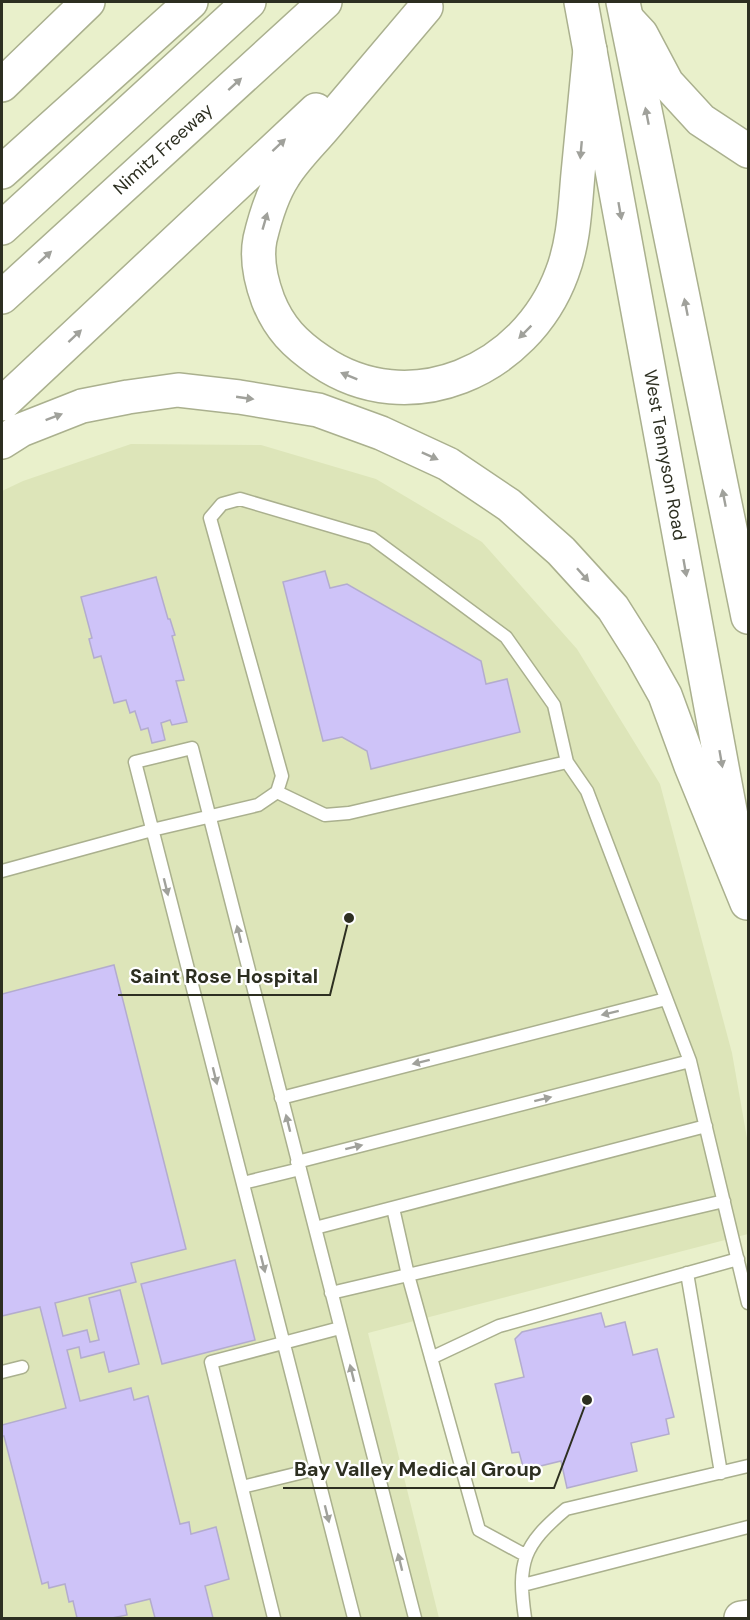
<svg xmlns="http://www.w3.org/2000/svg" width="750" height="1620" viewBox="0 0 750 1620" font-family="'DM Sans',sans-serif">
<style>
.built{fill:#dde5b9}
.building{fill:#cec3f8;stroke:#b3acce;stroke-width:1.5}
.lines{fill:none;stroke-linecap:round;stroke-linejoin:round}
.lane-casing{stroke:#aab08e;stroke-width:15}
.secondary-casing{stroke:#aab08e;stroke-width:36}
.highway-casing{stroke:#aab08e;stroke-width:36}
.lane{stroke:#fff;stroke-width:12}
.secondary{stroke:#fff;stroke-width:33}
.highway{stroke:#fff;stroke-width:33}
.oneway{fill:#a0a19b}
.labels{text-anchor:middle;dominant-baseline:central;stroke-width:4.5;stroke-linejoin:round;paint-order:stroke}
.street-label{font-size:18px;fill:#2d2f21;stroke:#fff}
.leader{fill:none;stroke:#2d2f21;stroke-width:2}
.callout-dot{fill:#2d2f21;stroke:#fff;stroke-width:2}
.callout-label{font-size:20px;text-anchor:middle;font-weight:bold;fill:#2d2f21;stroke:#fff;stroke-width:4.5;stroke-linejoin:round;paint-order:stroke}
</style>
<rect width="100%" height="100%" fill="#e9f0cb"/>
<!-- built -->
<path class="built" d="M131 444 261 445 376 479 482 542 577 649 660 784 732 1053 748 1144V1234L368 1333 439 1618H2V491L23 481Z"/>
<!-- building -->
<path class="building" d="M325 571 330 588 347 584 481 661 486 684 507 679 520 732 371 769 367 751 342 737 323 741 283 582Z
M156 577 168 619H170L175 635 172 636 184 680 176 681 187 722 172 725 170 720 161 723 165 740 152 743 148 728 141 730 135 711 130 713 126 700 114 703 101 656 94 658 89 639 92 638 81 597Z
M114 965 186 1249 131 1263 136 1282 55 1303 63 1336 87 1330 90 1342 99 1340 89 1298 120 1290 139 1364 109 1372 104 1352 81 1358 79 1347 67 1350 80 1401 131 1388 134 1400 148 1396 180 1524 189 1522 191 1534 216 1527 229 1579 205 1586 213 1618H155L150 1599 125 1605 127 1615 112 1618H77L73 1601 69 1602 65 1584 49 1588 48 1582 42 1584 4 1436H2V1425L66 1408 40 1307 2 1316V994Z
M235 1260 255 1340 162 1364 141 1284Z
M601 1313 605 1327 625 1322 633 1355 657 1349 674 1417 666 1419 669 1434 631 1443 637 1471 567 1488 561 1461 524 1470 519 1452 512 1453 495 1384 524 1377 515 1339 522 1332Z"/>
<g class="lines">
<!-- lane casing -->
<g class="lane-casing">
<path id="lane" d="M277 792 325 815 349 813 567 762
M2 871 152 830 258 805 277 792 282 776 210 518 222 504 240 499 372 538 506 637 554 705 567 762 587 791 690 1061 748 1303
M281 1098 666 999
M297 1162 690 1061
M243 1183 300 1169
M393 1208 408 1275 479 1530 525 1555
M315 1228 706 1126
M687 1273 721 1473
M331 1293 724 1201
M431 1358 499 1326 738 1259
M2 1372 22 1367
M242 1487 316 1469
M523 1585 748 1527
M274 1618 211 1362 340 1328
M354 1618 135 762 192 748 415 1618
M525 1618C517 1562 523 1545 566 1509L748 1466"/>
</g>
<!-- secondary casing -->
<g class="secondary-casing">
<path id="secondary" d="M581 2 741 870
M623 2 748 617
M741 1618 748 1617"/>
</g>
<!-- highway casing -->
<g class="highway-casing">
<path id="highway" d="M426 7C393 46 360 85 327 124 313 141 295 158 284 176 272 194 265 218 260 239 256 259 261 281 268 300 279 328 295 344 320 361 409 422 526 371 562 273 574 242 575 207 578 174 582 133 586 91 590 50
M628 20 641 34 667 83 701 120 748 151
M2 85 88 2
M2 172 191 2
M2 228 249 2
M2 297 325 2
M2 404 316 110
M2 442 21 430 82 406 128 397 178 390 239 397 318 410 381 433 448 464 509 505 561 551 613 608 642 654 665 695 691 766 747 903"/>
</g>
<!-- lane -->
<use href="#lane" class="lane"/>
<!-- secondary -->
<use href="#secondary" class="secondary"/>
<!-- highway -->
<use href="#highway" class="highway"/>
</g>
<!-- one-way arrows -->
<defs><path id="oneway-solid" d="M-6-.8H1V-3.2L6.5 0L1 3.2V.8H-6Z" transform="scale(1.5)"/></defs>
<g class="oneway">
<use href="#oneway-solid" transform="translate(235 84) rotate(-42)"/>
<use href="#oneway-solid" transform="translate(647 116) rotate(-101)"/>
<use href="#oneway-solid" transform="translate(279 145) rotate(-43)"/>
<use href="#oneway-solid" transform="translate(581 150) rotate(95)"/>
<use href="#oneway-solid" transform="translate(620 211) rotate(80)"/>
<use href="#oneway-solid" transform="translate(265 221) rotate(-74)"/>
<use href="#oneway-solid" transform="translate(45 257) rotate(-42)"/>
<use href="#oneway-solid" transform="translate(686 307) rotate(-101)"/>
<use href="#oneway-solid" transform="translate(525 332) rotate(135)"/>
<use href="#oneway-solid" transform="translate(75 336) rotate(-43)"/>
<use href="#oneway-solid" transform="translate(349 376) rotate(-158)"/>
<use href="#oneway-solid" transform="translate(245 398) rotate(8)"/>
<use href="#oneway-solid" transform="translate(54 417) rotate(-21)"/>
<use href="#oneway-solid" transform="translate(430 456) rotate(24)"/>
<use href="#oneway-solid" transform="translate(724 498) rotate(-101)"/>
<use href="#oneway-solid" transform="translate(685 568) rotate(80)"/>
<use href="#oneway-solid" transform="translate(583 575) rotate(48)"/>
<use href="#oneway-solid" transform="translate(721 759) rotate(80)"/>
<use href="#oneway-solid" transform="translate(166 887) rotate(76)"/>
<use href="#oneway-solid" transform="translate(239 934) rotate(-104)"/>
<use href="#oneway-solid" transform="translate(610 1013) rotate(166)"/>
<use href="#oneway-solid" transform="translate(421 1062) rotate(166)"/>
<use href="#oneway-solid" transform="translate(215 1076) rotate(76)"/>
<use href="#oneway-solid" transform="translate(543 1099) rotate(-14)"/>
<use href="#oneway-solid" transform="translate(288 1123) rotate(-104)"/>
<use href="#oneway-solid" transform="translate(354 1147) rotate(-14)"/>
<use href="#oneway-solid" transform="translate(263 1264) rotate(76)"/>
<use href="#oneway-solid" transform="translate(352 1373) rotate(-104)"/>
<use href="#oneway-solid" transform="translate(327 1514) rotate(76)"/>
<use href="#oneway-solid" transform="translate(400 1562) rotate(-104)"/>
</g>
<g class="labels">
<!-- street labels -->
<g class="street-label">
<text transform="translate(163 149) rotate(-42)">Nimitz Freeway</text>
<text transform="translate(665 455) rotate(80)">West Tennyson Road</text>
</g>
</g>
<!-- callouts -->
<path class="leader" d="M349 918L330 995H118M587 1400L554 1488H283"/>
<g class="callout-dot">
<circle cx="349" cy="918" r="6"/>
<circle cx="587" cy="1400" r="6"/>
</g>
<g class="callout-label">
<text x="224" y="983">Saint Rose Hospital</text>
<text x="418" y="1476">Bay Valley Medical Group</text>
</g>
<!-- border -->
<rect width="750" height="1620" fill="none" stroke="#2d2f21" stroke-width="6"/>
</svg>
